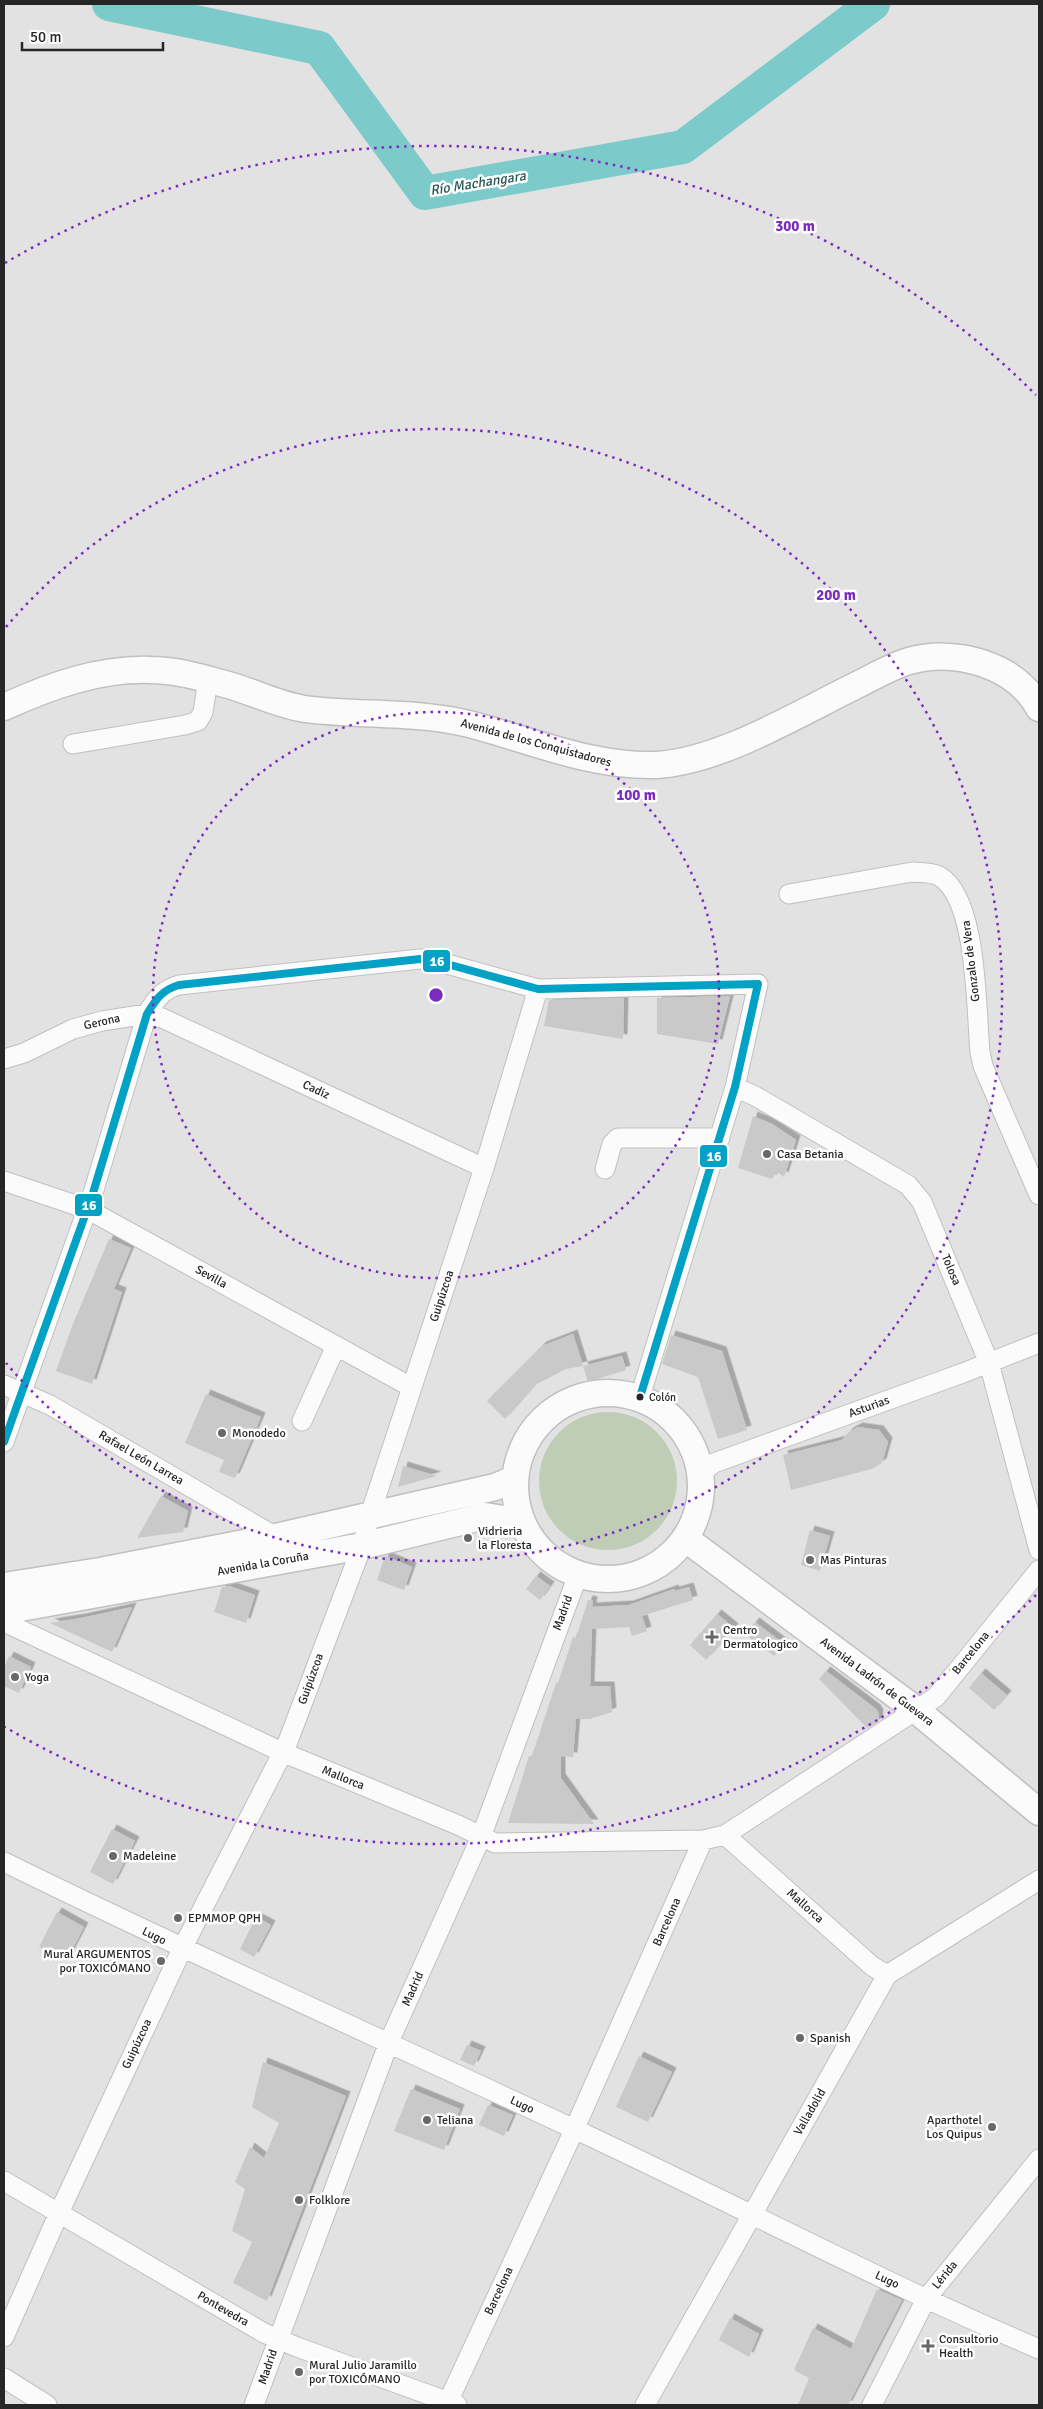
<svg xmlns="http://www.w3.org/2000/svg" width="1043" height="2409" viewBox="0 0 1043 2409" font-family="Signika,sans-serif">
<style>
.green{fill:#bfcdb6}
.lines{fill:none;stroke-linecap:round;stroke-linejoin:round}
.river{stroke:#7ccaca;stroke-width:34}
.building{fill:#c9c9c9;filter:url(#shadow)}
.street-casing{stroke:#c0c0c0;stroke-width:21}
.secondary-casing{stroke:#c0c0c0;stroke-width:29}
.street{stroke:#fbfbfb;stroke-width:19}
.secondary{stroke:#fbfbfb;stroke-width:26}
.bus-1-casing{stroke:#fff;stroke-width:11}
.bus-1{stroke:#02a2c6;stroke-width:8}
.ring{fill:none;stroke:#7b2cbf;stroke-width:2.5;stroke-dasharray:2.5 5}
.poi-dot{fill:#686868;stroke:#fff;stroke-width:2}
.bus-dot{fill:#262626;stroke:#fff;stroke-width:2}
.labels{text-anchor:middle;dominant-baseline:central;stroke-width:5;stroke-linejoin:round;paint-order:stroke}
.bus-label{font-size:11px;fill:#262626;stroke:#fff;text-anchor:start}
.street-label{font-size:12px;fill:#262626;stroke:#fff}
.poi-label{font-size:12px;fill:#262626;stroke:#fff;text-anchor:start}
.water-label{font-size:14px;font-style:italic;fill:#275757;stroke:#fff}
.centre{fill:#7b2cbf;stroke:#fff;stroke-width:2.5}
.ring-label{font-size:15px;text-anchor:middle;font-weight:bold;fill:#7b2cbf;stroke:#fff;stroke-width:5;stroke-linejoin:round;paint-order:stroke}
.line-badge{stroke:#fff;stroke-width:2}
.badge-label{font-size:14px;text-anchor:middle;font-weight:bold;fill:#fff}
</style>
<defs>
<filter id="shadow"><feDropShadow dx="4.5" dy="-4.5" stdDeviation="0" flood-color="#0004"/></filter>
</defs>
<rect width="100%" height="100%" fill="#e2e2e2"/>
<!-- green -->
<path class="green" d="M539 1481a69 69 0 1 1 138 0a69 69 0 1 1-138 0Z"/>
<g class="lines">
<!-- river -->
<path class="river" d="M109 4 319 48 425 193 683 147 873 4"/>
</g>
<!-- building -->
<path class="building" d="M730 996 718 1044 657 1034V998Z
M624 998 623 1039 544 1026 549 1000Z
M753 1116 772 1124 796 1140 784 1177 777 1172 772 1179 738 1168Z
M109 1239 131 1248 114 1289 122 1292 92 1384 56 1371 73 1324Z
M573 1334 583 1366 566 1369 535 1385 505 1419 487 1401 542 1346Z
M671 1335 722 1351 747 1430 718 1439 698 1377 662 1364Z
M622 1356 626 1370 588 1382 583 1366Z
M206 1394 261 1417 235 1478 219 1472 224 1460 185 1443Z
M858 1427 879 1430 888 1442 882 1463 872 1469 791 1490 783 1455 842 1440 849 1432Z
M403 1466 437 1476 398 1487Z
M161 1496 188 1511 183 1532 137 1538Z
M810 1530 830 1536 820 1571 801 1565Z
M385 1556 412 1567 404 1590 377 1580Z
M536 1576 550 1586 540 1600 526 1589Z
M229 1586 255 1595 246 1623 214 1612 222 1587Z
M689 1587 693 1600 642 1616 647 1631 632 1636 629 1627 592 1629 590 1686H610L612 1712 590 1719H576L573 1757 561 1756V1778L594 1824 508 1823 529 1756H532L556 1683H558L573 1637 576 1638 588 1600 593 1601 592 1607 629 1605 674 1589 675 1591Z
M132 1607 112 1652 50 1623 81 1618Z
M717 1614 734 1628 706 1660 690 1645Z
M755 1622 784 1644 774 1656 745 1634Z
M9 1656 31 1667 19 1693 4 1686V1668Z
M826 1671 876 1709 879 1714 878 1722 867 1728 819 1679Z
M981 1673 1007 1695 994 1710 969 1688Z
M112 1829 135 1841 113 1884 90 1872Z
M57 1912 84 1927 66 1961 39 1947Z
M256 1917 271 1925 254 1957 240 1949Z
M467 2045 481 2051 474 2066 460 2060Z
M639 2056 672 2072 648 2122 616 2107Z
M263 2062 346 2096 267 2301 233 2283 252 2242 232 2231 245 2189 235 2182 250 2147 264 2158 279 2123 252 2107Z
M411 2089 460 2109 444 2150 394 2131Z
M488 2105 513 2115 504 2136 479 2125Z
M877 2289 902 2300 848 2405H798L809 2378 794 2370 813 2328 851 2349Z
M730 2318 759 2334 749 2357 719 2340Z"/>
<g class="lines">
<!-- street casing -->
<g class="street-casing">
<path id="street" d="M73 744 185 725 198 721 203 712 208 680
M789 894 912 872C921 873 931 872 939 876 978 898 976 1011 980 1052L983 1066 1039 1195
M4 1059 24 1053 73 1029 102 1021 147 1014 162 1018 484 1168
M735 1087 755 1096 908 1185 922 1202 989 1363 1039 1550
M605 1169 612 1144 618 1138H720
M4 1181 87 1209 411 1387
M4 1385 50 1405 276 1537
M302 1421 336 1346
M4 1442 93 1193 147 1014C156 999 162 990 179 985L420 959 436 961 538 989 758 984 735 1087 640 1397
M701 1473 714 1463 963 1373 1039 1343
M4 1622 282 1752 458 1825 495 1843 703 1840 725 1835 936 1697 1039 1570
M725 1835 872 1966 887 1975
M4 1862C197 1957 393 2044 587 2135 738 2206 886 2284 1039 2349
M4 2181 264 2333 297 2347 457 2405
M4 2337 59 2213 182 1949 287 1744 362 1546 370 1515 484 1168 538 989
M4 2378 47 2405
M448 2402 570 2139 703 1840
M254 2405 389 2042 481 1837 578 1575
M645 2405 887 1975 1039 1880
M872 2405 926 2299 1039 2159"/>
</g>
<!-- secondary casing -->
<g class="secondary-casing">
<path id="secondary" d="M4 707C50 686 100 668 151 670 175 670 199 677 221 683 250 690 277 705 305 709 359 716 417 711 469 724 531 740 591 767 656 765 720 762 801 712 859 684 875 676 892 666 909 661 955 648 1015 664 1039 708
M515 1486a93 93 0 1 1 186 0a93 93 0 1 1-186 0Z
M686 1539 916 1710 1039 1812
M4 1586 100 1571 276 1537 495 1487 514 1479
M4 1611 362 1546 485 1516 522 1522"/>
</g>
<!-- street -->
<use href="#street" class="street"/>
<!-- secondary -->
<use href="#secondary" class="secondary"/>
<!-- bus-1 casing -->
<g class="bus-1-casing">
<path id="bus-1" d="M4 1442 93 1193 147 1014C156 999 162 990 179 985L420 959 436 961 538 989 758 984 735 1087 640 1397"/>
</g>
<!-- bus-1 -->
<use href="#bus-1" class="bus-1"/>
</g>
<!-- distance rings -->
<g class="ring">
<circle cx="436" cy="995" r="283"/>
<path d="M6 627A566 566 0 1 1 6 1363"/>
<path d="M1036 1595A849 849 0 0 1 5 1727M5 263A849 849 0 0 1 1036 395"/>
</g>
<!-- markers -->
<g class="poi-dot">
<circle cx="767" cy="1154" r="5"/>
<circle cx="222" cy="1433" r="5"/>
<circle cx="468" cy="1538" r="5"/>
<circle cx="810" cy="1560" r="5"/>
<path d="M709.5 1629.5h5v5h5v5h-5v5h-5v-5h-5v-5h5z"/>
<circle cx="15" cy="1677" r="5"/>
<circle cx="113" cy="1856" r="5"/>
<circle cx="178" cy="1918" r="5"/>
<circle cx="161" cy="1961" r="5"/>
<circle cx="800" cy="2038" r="5"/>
<circle cx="427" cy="2120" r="5"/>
<circle cx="992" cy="2127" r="5"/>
<circle cx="299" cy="2200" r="5"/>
<path d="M925.5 2338.5h5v5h5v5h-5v5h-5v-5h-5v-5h5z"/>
<circle cx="299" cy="2372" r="5"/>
</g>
<circle class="bus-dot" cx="640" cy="1397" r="4.5"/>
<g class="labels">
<!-- bus labels -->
<g class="bus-label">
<text x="649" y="1397">Colón</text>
</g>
<!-- street labels -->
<g class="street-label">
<text transform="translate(536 743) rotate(15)">Avenida de los Conquistadores</text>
<text transform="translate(971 961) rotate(-97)">Gonzalo de Vera</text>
<text transform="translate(102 1022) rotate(-13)">Gerona</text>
<text transform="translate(316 1090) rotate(25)">Cadiz</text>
<text transform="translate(951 1270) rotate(67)">Tolosa</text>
<text transform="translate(211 1277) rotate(29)">Sevilla</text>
<text transform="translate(442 1296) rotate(-72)">Guipúzcoa</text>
<text transform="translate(869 1407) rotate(-20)">Asturias</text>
<text transform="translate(141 1458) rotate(30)">Rafael León Larrea</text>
<text transform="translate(263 1564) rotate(-10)">Avenida la Coruña</text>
<text transform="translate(563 1613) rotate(-70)">Madrid</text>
<text transform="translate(971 1653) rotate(-51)">Barcelona</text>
<text transform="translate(311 1679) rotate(-70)">Guipúzcoa</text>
<text transform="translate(877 1682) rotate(37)">Avenida Ladrón de Guevara</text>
<text transform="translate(343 1778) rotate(22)">Mallorca</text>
<text transform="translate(805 1906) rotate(42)">Mallorca</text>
<text transform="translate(667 1922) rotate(-66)">Barcelona</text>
<text transform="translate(154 1936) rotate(26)">Lugo</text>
<text transform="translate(413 1989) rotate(-66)">Madrid</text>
<text transform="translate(137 2044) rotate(-65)">Guipúzcoa</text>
<text transform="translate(522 2105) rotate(25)">Lugo</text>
<text transform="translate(810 2112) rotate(-60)">Valladolid</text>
<text transform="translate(945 2275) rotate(-51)">Lérida</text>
<text transform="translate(887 2280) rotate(25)">Lugo</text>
<text transform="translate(499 2291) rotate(-65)">Barcelona</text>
<text transform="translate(223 2309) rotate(30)">Pontevedra</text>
<text transform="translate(268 2367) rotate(-71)">Madrid</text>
</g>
<!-- poi labels -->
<g class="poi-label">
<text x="777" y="1154">Casa Betania</text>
<text x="232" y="1433">Monodedo</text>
<text x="478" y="1531">Vidrieria<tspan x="478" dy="14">la Floresta</tspan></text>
<text x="820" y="1560">Mas Pinturas</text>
<text x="723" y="1630">Centro<tspan x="723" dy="14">Dermatologico</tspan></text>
<text x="25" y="1677">Yoga</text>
<text x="123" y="1856">Madeleine</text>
<text x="188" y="1918">EPMMOP QPH</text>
<text x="151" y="1954" text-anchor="end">Mural ARGUMENTOS<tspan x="151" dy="14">por TOXICÓMANO</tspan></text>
<text x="810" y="2038">Spanish</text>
<text x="437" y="2120">Teliana</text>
<text x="982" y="2120" text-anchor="end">Aparthotel<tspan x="982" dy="14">Los Quipus</tspan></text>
<text x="309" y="2200">Folklore</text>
<text x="939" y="2339">Consultorio<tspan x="939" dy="14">Health</tspan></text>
<text x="309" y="2365">Mural Julio Jaramillo<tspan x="309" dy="14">por TOXICÓMANO</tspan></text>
</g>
<!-- water labels -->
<g class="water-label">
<text transform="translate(478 183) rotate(-9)">Río Machangara</text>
</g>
</g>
<circle cx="436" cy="995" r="8" class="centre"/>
<g class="ring-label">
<text x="795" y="231">300 m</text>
<text x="836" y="600">200 m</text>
<text x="636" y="800">100 m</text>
</g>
<g class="line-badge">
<rect x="422" y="949" width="29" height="24" rx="5" fill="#02a2c6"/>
<rect x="699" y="1144" width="29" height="24" rx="5" fill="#02a2c6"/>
<rect x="74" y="1193" width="29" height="24" rx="5" fill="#02a2c6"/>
</g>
<g class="badge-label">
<text x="437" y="966">16</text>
<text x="714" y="1161">16</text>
<text x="89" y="1210">16</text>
</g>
<!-- border -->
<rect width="1043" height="2409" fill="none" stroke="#262626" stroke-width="10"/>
<!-- scale -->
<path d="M22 42v8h141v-8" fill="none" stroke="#262626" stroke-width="2.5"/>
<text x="30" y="42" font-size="15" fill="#262626" stroke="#ffffff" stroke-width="4" paint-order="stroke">50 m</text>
</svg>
